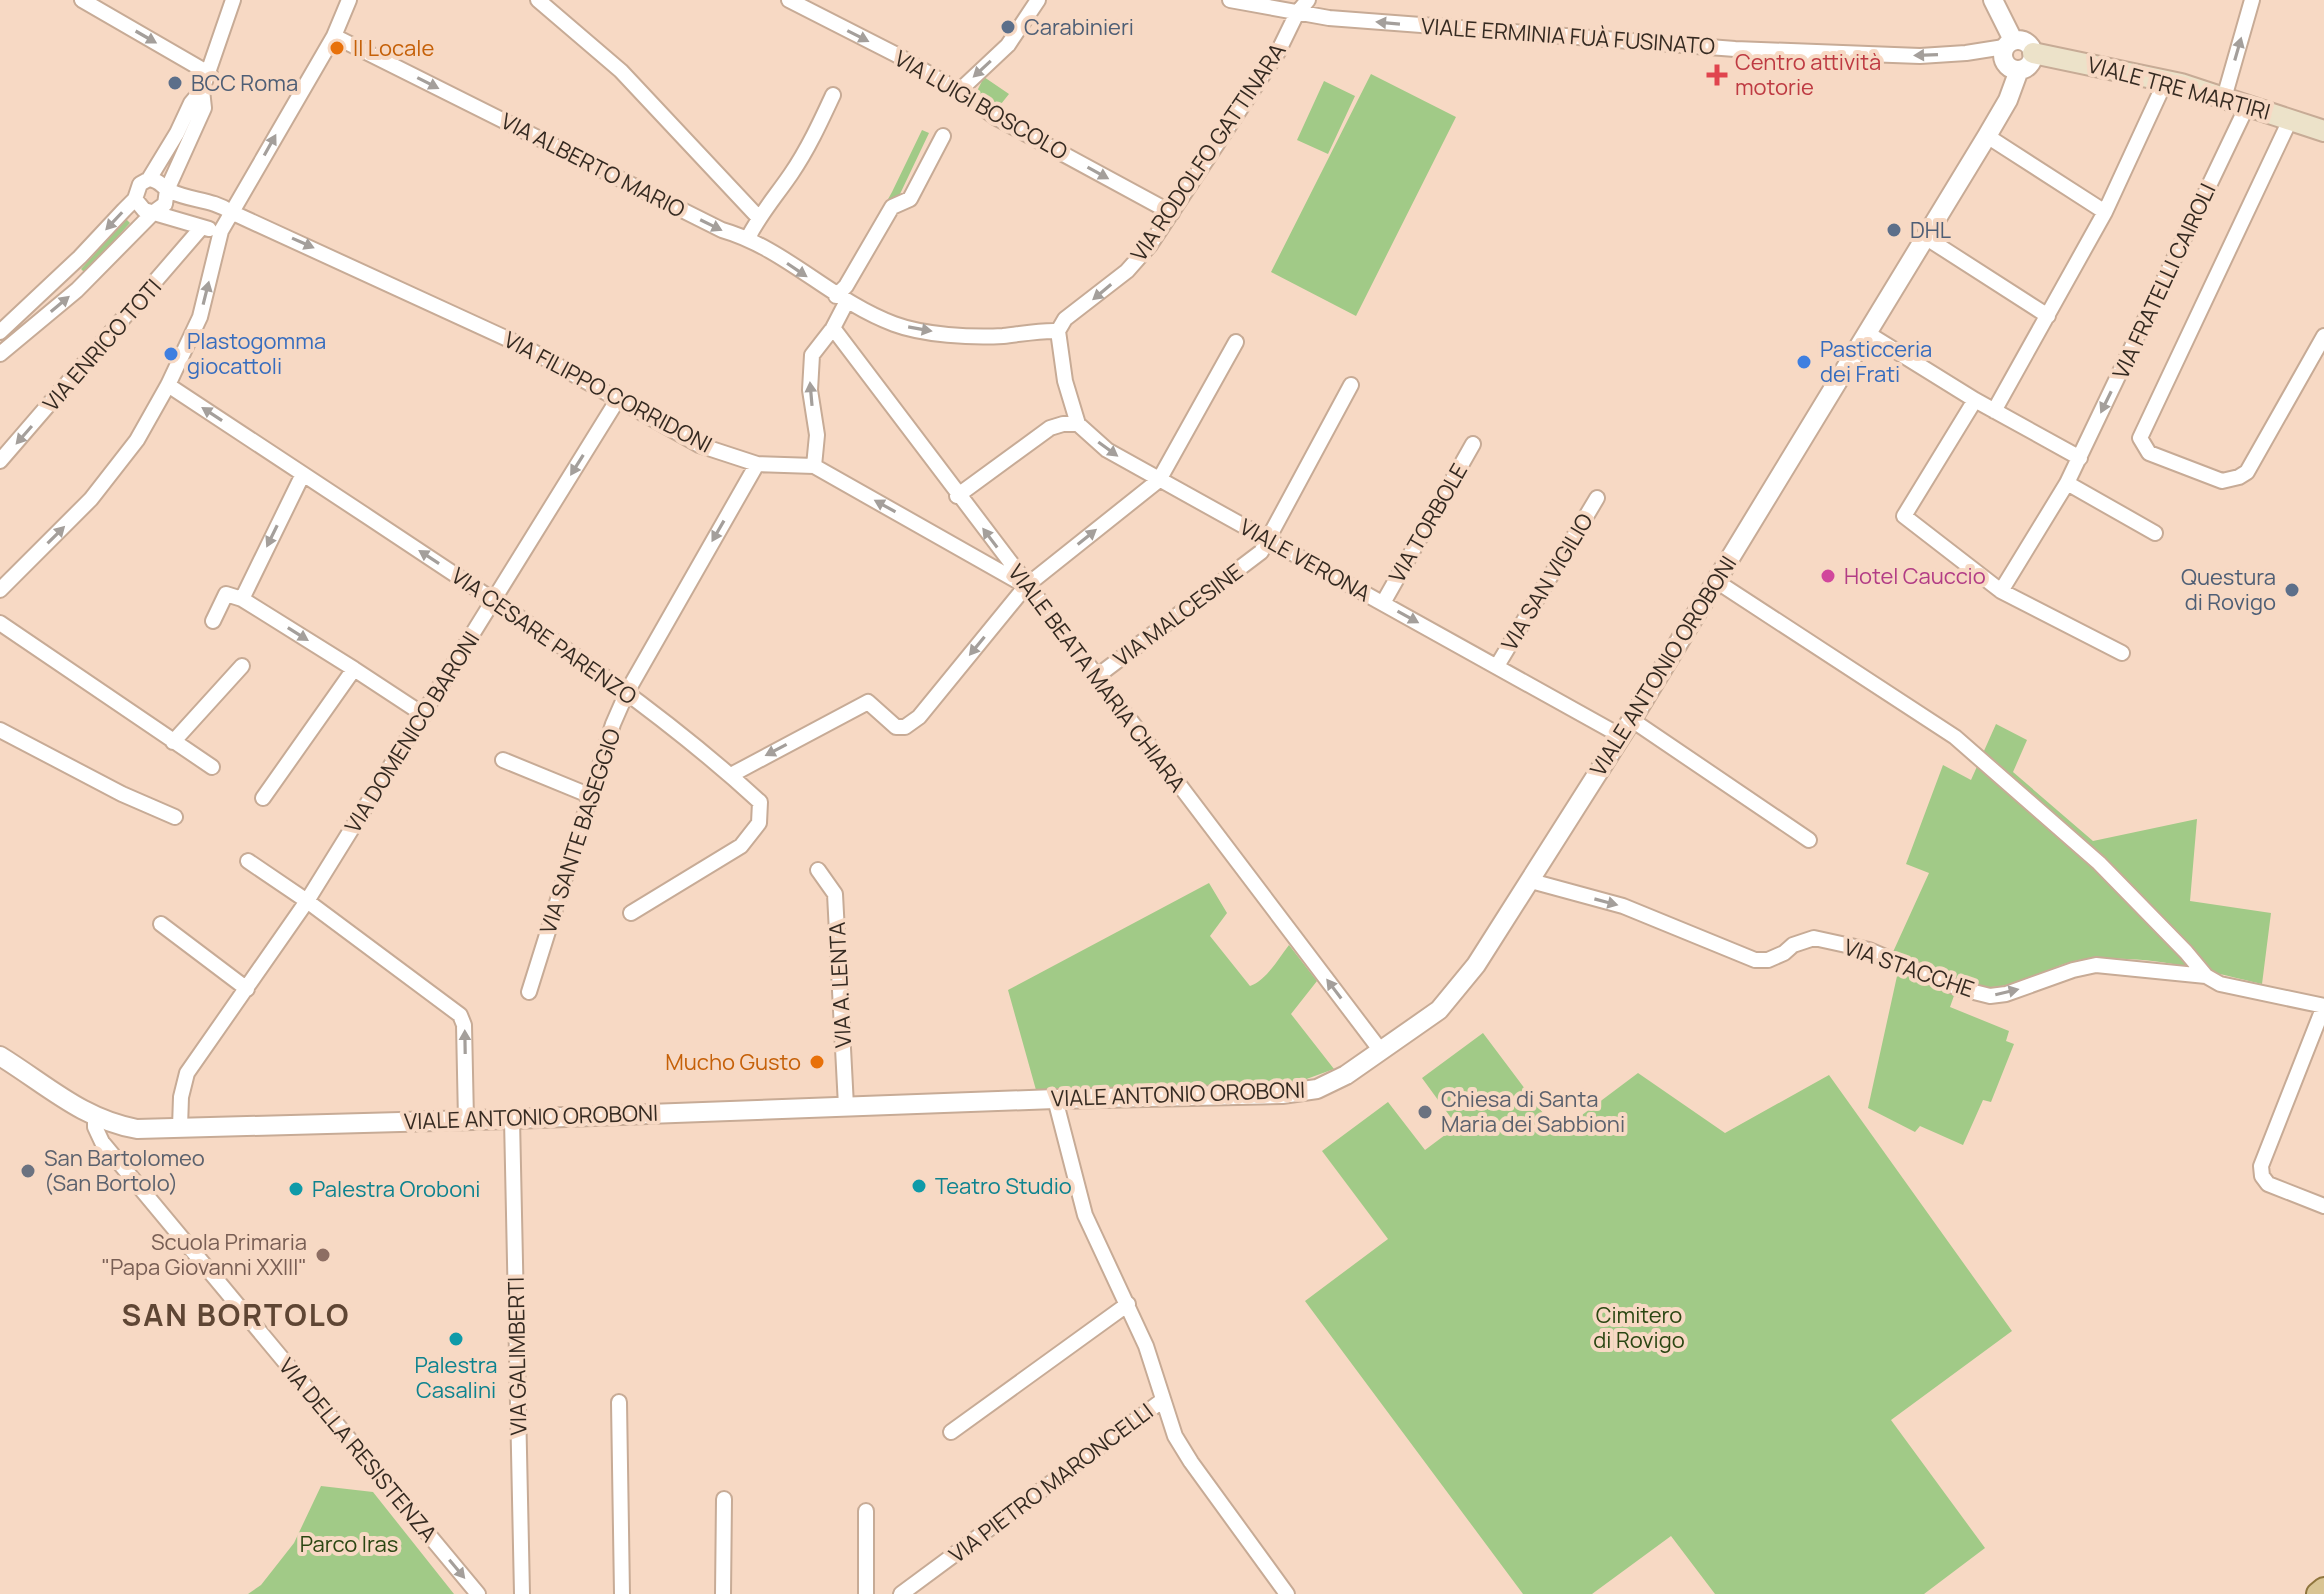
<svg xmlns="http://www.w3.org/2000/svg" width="2324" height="1594" viewBox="0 0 2324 1594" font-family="Manrope,sans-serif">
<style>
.green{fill:#a1ca87}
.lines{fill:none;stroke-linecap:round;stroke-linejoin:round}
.minor-casing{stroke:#c7ab96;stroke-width:18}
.tertiary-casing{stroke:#c7ab96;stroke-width:22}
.secondary-casing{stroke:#c7ab96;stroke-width:24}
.primary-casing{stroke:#8f753c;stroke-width:26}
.minor{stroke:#fff;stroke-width:14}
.tertiary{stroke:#fff;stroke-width:18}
.secondary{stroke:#ece2c9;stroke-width:20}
.primary{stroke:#d9c493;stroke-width:22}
.oneway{fill:#a49f9b}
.service-dot{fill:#5c6f8a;stroke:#f7d9c4;stroke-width:3}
.food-dot{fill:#e8710a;stroke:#f7d9c4;stroke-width:3}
.health-dot{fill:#e0444e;stroke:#f7d9c4;stroke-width:3}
.shop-dot{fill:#3f7fe0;stroke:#f7d9c4;stroke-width:3}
.hotel-dot{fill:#d1479c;stroke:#f7d9c4;stroke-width:3}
.worship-dot{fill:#6b7280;stroke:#f7d9c4;stroke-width:3}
.culture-dot{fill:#0f9aa8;stroke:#f7d9c4;stroke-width:3}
.education-dot{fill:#8d6e63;stroke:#f7d9c4;stroke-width:3}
.labels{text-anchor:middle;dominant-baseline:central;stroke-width:8;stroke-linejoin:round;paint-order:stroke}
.service-label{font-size:22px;fill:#4e5e75;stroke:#f7d9c4;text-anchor:start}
.street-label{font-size:22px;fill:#352a21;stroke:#f7d9c4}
.food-label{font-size:22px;fill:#c56008;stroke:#f7d9c4;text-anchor:start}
.health-label{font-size:22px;fill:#be3a42;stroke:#f7d9c4;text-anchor:start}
.shop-label{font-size:22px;fill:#366cbe;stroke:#f7d9c4;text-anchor:start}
.hotel-label{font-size:22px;fill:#b23c85;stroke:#f7d9c4;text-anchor:start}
.worship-label{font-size:22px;fill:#5b616d;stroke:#f7d9c4;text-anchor:start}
.culture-label{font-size:22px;fill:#0d838f;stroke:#f7d9c4;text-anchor:start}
.education-label{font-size:22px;fill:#785e54;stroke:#f7d9c4;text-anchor:end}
.park-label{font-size:22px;fill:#2a4612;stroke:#f7d9c4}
.district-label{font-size:30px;font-weight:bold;letter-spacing:2px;fill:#5f4634;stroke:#f7d9c4}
</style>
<rect width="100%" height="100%" fill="#f7d9c4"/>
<!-- green -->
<path class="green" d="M1371 74 1456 117 1356 316 1271 272Z
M984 77 1009 94 997 109 980 98 977 91Z
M1324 81 1355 96 1328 154 1297 140Z
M922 130 929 133 900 194 890 201 844 278 892 192Z
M126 219 130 223 85 273 81 269Z
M1996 724 2027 740 2013 772 2093 841 2197 819 2190 901 2271 913 2262 984C2212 973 2161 957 2110 959 2100 959 2089 958 2079 960 2050 966 2021 986 1991 987 1960 989 1920 964 1893 952L1929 873 1906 864 1943 765 1971 780Z
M1209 883 1227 913 1210 936 1250 986C1266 981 1278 959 1289 945L1317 981 1291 1014 1334 1069 1301 1081 1275 1084 1036 1090 1008 990Z
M1899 967 1956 990 1950 1007 2009 1031 2006 1041 2014 1044 1991 1102 1983 1100 1963 1145 1920 1126 1915 1132 1868 1108Z
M1483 1033 1558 1133 1638 1073 1725 1133 1829 1075 2012 1331 1891 1420 1985 1548 1924 1594H1715L1671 1536 1592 1594H1523L1305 1301 1388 1239 1322 1151 1388 1102 1425 1150 1457 1126 1422 1078Z
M321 1486 373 1492 454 1594H248L261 1585 294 1543Z"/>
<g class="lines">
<!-- minor casing -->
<g class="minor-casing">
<path id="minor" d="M82 0 210 74
M538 0 621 71 758 217
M789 0 895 54 959 91 995 117 1172 213
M1230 0 1329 18 1735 49 1920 56 1966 53 2004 47
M334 36 722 230C785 248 832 301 894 324 923 335 972 338 1003 336 1022 334 1040 330 1058 331
M959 91 1008 45 1038 0
M2224 98 2252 0
M2290 120 2140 438 2149 453 2222 481 2239 477 2247 472 2324 336
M1987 136 2105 212
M149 179C161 180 162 188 170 191 191 201 212 199 231 212L523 346 699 445 757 464 814 466 1026 586
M135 199 144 210 209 229
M1925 237 2048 316
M748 238C760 214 776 196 791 174 808 149 820 123 833 95
M836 296 846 286 892 207 910 199 943 136
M833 328 1381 1051
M1058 331 1065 381 1078 424 1107 450 1621 736
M1058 331 1065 319 1127 271 1150 245 1278 52 1297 13 1308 0
M0 332 80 257 124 210 135 199 140 184 149 179 177 133 191 103 202 90 233 0
M1867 333 1975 400 2080 458
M0 354 77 290 154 212 165 204 167 190 204 108 202 90
M168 385C262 447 355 508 448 570 556 641 664 714 760 802L759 823 741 846 631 913
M1975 400 1904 516 2001 591
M1994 411 2105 212 2166 80
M0 461 202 227
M814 466 817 435 810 390 812 355 833 328 847 301
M2067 483 2155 533
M957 496 1050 428 1063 424H1078
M1716 581 1955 737 2099 863 2186 952 2206 976
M0 590 91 499 137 440 168 385 200 317 221 231 334 36 349 0
M242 599 303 474
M1383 603 1473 444
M213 621 226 594 242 599 354 669
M0 623 212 767
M2122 653 2001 591 2067 483 2248 104
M1497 666 1597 498
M1096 677 1261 552 1351 385
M1632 720 1809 840
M0 730 122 794 175 817
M173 742 242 666
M503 760 591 796
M731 775 868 702 896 727H905L919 717 1026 586 1159 480 1236 342
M263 798 354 669 424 715
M248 861 307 901 460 1015 464 1025 466 1120
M818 870 835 894 846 1106
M1531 881 1623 906 1755 960H1768L1784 953 1793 945 1814 938 1869 950 1958 988 1990 996 2006 994 2073 970 2096 965 2206 976 2220 984 2324 1006
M161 924 247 989
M529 992 613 724 627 692 757 464
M2324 1006 2261 1166 2262 1176 2268 1184 2324 1206
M1055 1099 1085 1215 1146 1346 1175 1436 1191 1462 1287 1594
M95 1117V1127L102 1142 478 1594
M512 1119 522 1594
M180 1127 181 1097 187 1073 307 901 618 399
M619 1402 622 1594
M951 1432 1128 1304
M723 1594 724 1499
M866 1594V1511
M901 1594 1163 1400"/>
</g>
<!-- tertiary casing -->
<g class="tertiary-casing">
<path id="tertiary" d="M1993 0 2013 40
M2003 55a15 15 0 1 1 30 0a15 15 0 1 1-30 0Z
M0 1056C47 1085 82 1119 137 1129L512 1119 1055 1099 1282 1094 1317 1089 1346 1075 1439 1010 1476 965 1634 716 1987 136 2008 100 2019 70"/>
</g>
<!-- secondary casing -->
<g class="secondary-casing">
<path id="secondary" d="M2033 53 2181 84 2324 131"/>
</g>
<!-- primary casing -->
<g class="primary-casing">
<path id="primary" d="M2318 1594 2324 1589"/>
</g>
<!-- minor -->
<use href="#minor" class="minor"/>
<!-- tertiary -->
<use href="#tertiary" class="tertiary"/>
<!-- secondary -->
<use href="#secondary" class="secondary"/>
<!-- primary -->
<use href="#primary" class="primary"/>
</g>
<!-- one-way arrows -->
<defs><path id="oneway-solid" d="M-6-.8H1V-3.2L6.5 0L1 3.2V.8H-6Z" transform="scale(2)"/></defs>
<g class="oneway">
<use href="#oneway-solid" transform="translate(1388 23) rotate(-175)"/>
<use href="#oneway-solid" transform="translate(858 36) rotate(27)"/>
<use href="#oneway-solid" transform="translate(146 37) rotate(30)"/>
<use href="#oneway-solid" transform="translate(2238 49) rotate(-74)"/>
<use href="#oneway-solid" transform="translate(1926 55) rotate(178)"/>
<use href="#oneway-solid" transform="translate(982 69) rotate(137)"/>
<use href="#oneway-solid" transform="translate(428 83) rotate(27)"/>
<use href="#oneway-solid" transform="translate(270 145) rotate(-61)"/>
<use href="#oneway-solid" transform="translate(1098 173) rotate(29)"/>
<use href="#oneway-solid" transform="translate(114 221) rotate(133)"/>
<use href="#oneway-solid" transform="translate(711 225) rotate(26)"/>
<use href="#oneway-solid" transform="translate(303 243) rotate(24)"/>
<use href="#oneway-solid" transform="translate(797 270) rotate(34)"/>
<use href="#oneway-solid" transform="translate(1102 292) rotate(140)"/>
<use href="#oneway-solid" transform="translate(206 293) rotate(-76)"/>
<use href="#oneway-solid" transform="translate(60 304) rotate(-40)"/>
<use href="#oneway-solid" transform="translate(920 329) rotate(10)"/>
<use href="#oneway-solid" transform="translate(811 394) rotate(-95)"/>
<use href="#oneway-solid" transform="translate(2106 402) rotate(116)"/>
<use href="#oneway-solid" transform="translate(212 414) rotate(-147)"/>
<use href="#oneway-solid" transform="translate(24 435) rotate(131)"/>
<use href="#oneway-solid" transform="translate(1108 449) rotate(36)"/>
<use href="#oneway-solid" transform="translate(577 465) rotate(122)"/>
<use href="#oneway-solid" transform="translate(885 506) rotate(-151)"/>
<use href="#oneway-solid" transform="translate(718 531) rotate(120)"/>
<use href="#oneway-solid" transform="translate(56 535) rotate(-45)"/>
<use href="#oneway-solid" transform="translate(272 536) rotate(116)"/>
<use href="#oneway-solid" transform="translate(1087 537) rotate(-39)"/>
<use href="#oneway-solid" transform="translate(990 538) rotate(-127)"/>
<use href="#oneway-solid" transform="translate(429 557) rotate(-147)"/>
<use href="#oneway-solid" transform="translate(1408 617) rotate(29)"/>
<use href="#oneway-solid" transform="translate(298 634) rotate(32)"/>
<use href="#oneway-solid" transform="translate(977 646) rotate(129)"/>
<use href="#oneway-solid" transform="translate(776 750) rotate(152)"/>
<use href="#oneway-solid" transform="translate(1606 902) rotate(15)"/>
<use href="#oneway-solid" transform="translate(1334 989) rotate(-127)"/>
<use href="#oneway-solid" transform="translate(2007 992) rotate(-13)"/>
<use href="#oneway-solid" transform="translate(465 1042) rotate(-91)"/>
<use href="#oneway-solid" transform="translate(457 1569) rotate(50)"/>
</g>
<!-- markers -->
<g class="service-dot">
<circle cx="1008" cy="27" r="8"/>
<circle cx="175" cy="83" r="8"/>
<circle cx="1894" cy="230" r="8"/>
<circle cx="2292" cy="590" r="8"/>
</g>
<g class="food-dot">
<circle cx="337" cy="48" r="8"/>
<circle cx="817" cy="1062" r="8"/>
</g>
<path class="health-dot" d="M1713 63h8v8h8v8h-8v8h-8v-8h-8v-8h8z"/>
<g class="shop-dot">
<circle cx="171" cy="354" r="8"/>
<circle cx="1804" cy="362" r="8"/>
</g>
<circle class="hotel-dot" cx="1828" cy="576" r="8"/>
<g class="worship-dot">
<circle cx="1425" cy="1112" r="8"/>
<circle cx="28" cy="1171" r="8"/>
</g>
<g class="culture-dot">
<circle cx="919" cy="1186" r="8"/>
<circle cx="296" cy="1189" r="8"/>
<circle cx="456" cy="1339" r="8"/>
</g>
<circle class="education-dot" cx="323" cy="1255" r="8"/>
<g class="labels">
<!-- service labels -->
<g class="service-label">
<text x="1024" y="27">Carabinieri</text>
<text x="191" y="83">BCC Roma</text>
<text x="1910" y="230">DHL</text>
<text x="2276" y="577" text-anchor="end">Questura<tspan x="2276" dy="25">di Rovigo</tspan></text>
</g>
<!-- street labels -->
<g class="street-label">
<text transform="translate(1568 36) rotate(4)">VIALE ERMINIA FUÀ FUSINATO</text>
<text transform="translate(2179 88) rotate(15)">VIALE TRE MARTIRI</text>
<text transform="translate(981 105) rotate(30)">VIA LUIGI BOSCOLO</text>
<text transform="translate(1208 152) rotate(-56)">VIA RODOLFO GATTINARA</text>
<text transform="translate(593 165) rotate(27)">VIA ALBERTO MARIO</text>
<text transform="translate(2164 281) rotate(-65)">VIA FRATELLI CAIROLI</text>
<text transform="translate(102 345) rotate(-49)">VIA ENRICO TOTI</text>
<text transform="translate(608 392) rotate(28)">VIA FILIPPO CORRIDONI</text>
<text transform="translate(1428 523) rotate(-60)">VIA TORBOLE</text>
<text transform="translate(1305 560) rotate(29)">VIALE VERONA</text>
<text transform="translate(1547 582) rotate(-59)">VIA SAN VIGILIO</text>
<text transform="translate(1178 615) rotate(-37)">VIA MALCESINE</text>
<text transform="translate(544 636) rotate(35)">VIA CESARE PARENZO</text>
<text transform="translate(1663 666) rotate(-58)">VIALE ANTONIO OROBONI</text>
<text transform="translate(1097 678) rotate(53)">VIALE BEATA MARIA CHIARA</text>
<text transform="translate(412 732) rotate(-58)">VIA DOMENICO BARONI</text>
<text transform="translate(580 831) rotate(-72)">VIA SANTE BASEGGIO</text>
<text transform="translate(1909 968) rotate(19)">VIA STACCHE</text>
<text transform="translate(840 985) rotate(-93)">VIA A. LENTA</text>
<text transform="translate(1178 1094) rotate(-2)">VIALE ANTONIO OROBONI</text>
<text transform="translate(531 1117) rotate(-2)">VIALE ANTONIO OROBONI</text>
<text transform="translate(517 1356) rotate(-91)">VIA GALIMBERTI</text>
<text transform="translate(358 1450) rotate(50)">VIA DELLA RESISTENZA</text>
<text transform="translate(1051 1483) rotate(-37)">VIA PIETRO MARONCELLI</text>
</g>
<!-- food labels -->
<g class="food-label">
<text x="353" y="48">Il Locale</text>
<text x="801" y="1062" text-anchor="end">Mucho Gusto</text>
</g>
<!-- health labels -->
<g class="health-label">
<text x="1735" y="62">Centro attività<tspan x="1735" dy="25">motorie</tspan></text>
</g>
<!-- shop labels -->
<g class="shop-label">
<text x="187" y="341">Plastogomma<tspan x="187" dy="25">giocattoli</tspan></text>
<text x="1820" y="349">Pasticceria<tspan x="1820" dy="25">dei Frati</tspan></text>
</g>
<!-- hotel labels -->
<g class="hotel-label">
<text x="1844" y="576">Hotel Cauccio</text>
</g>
<!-- worship labels -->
<g class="worship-label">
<text x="1441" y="1099">Chiesa di Santa<tspan x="1441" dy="25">Maria dei Sabbioni</tspan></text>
<text x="44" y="1158">San Bartolomeo<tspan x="44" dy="25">(San Bortolo)</tspan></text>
</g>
<!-- culture labels -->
<g class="culture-label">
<text x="935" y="1186">Teatro Studio</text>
<text x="312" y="1189">Palestra Oroboni</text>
<text x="456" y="1365" text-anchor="middle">Palestra<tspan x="456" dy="25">Casalini</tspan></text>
</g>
<!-- education labels -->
<g class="education-label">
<text x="307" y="1242">Scuola Primaria<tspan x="307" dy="25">"Papa Giovanni XXIII"</tspan></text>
</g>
<!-- park labels -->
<g class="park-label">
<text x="1639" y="1315">Cimitero<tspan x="1639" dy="25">di Rovigo</tspan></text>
<text x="349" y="1544">Parco Iras</text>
</g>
<!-- district labels -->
<g class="district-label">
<text x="236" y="1314">SAN BORTOLO</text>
</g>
</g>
</svg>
